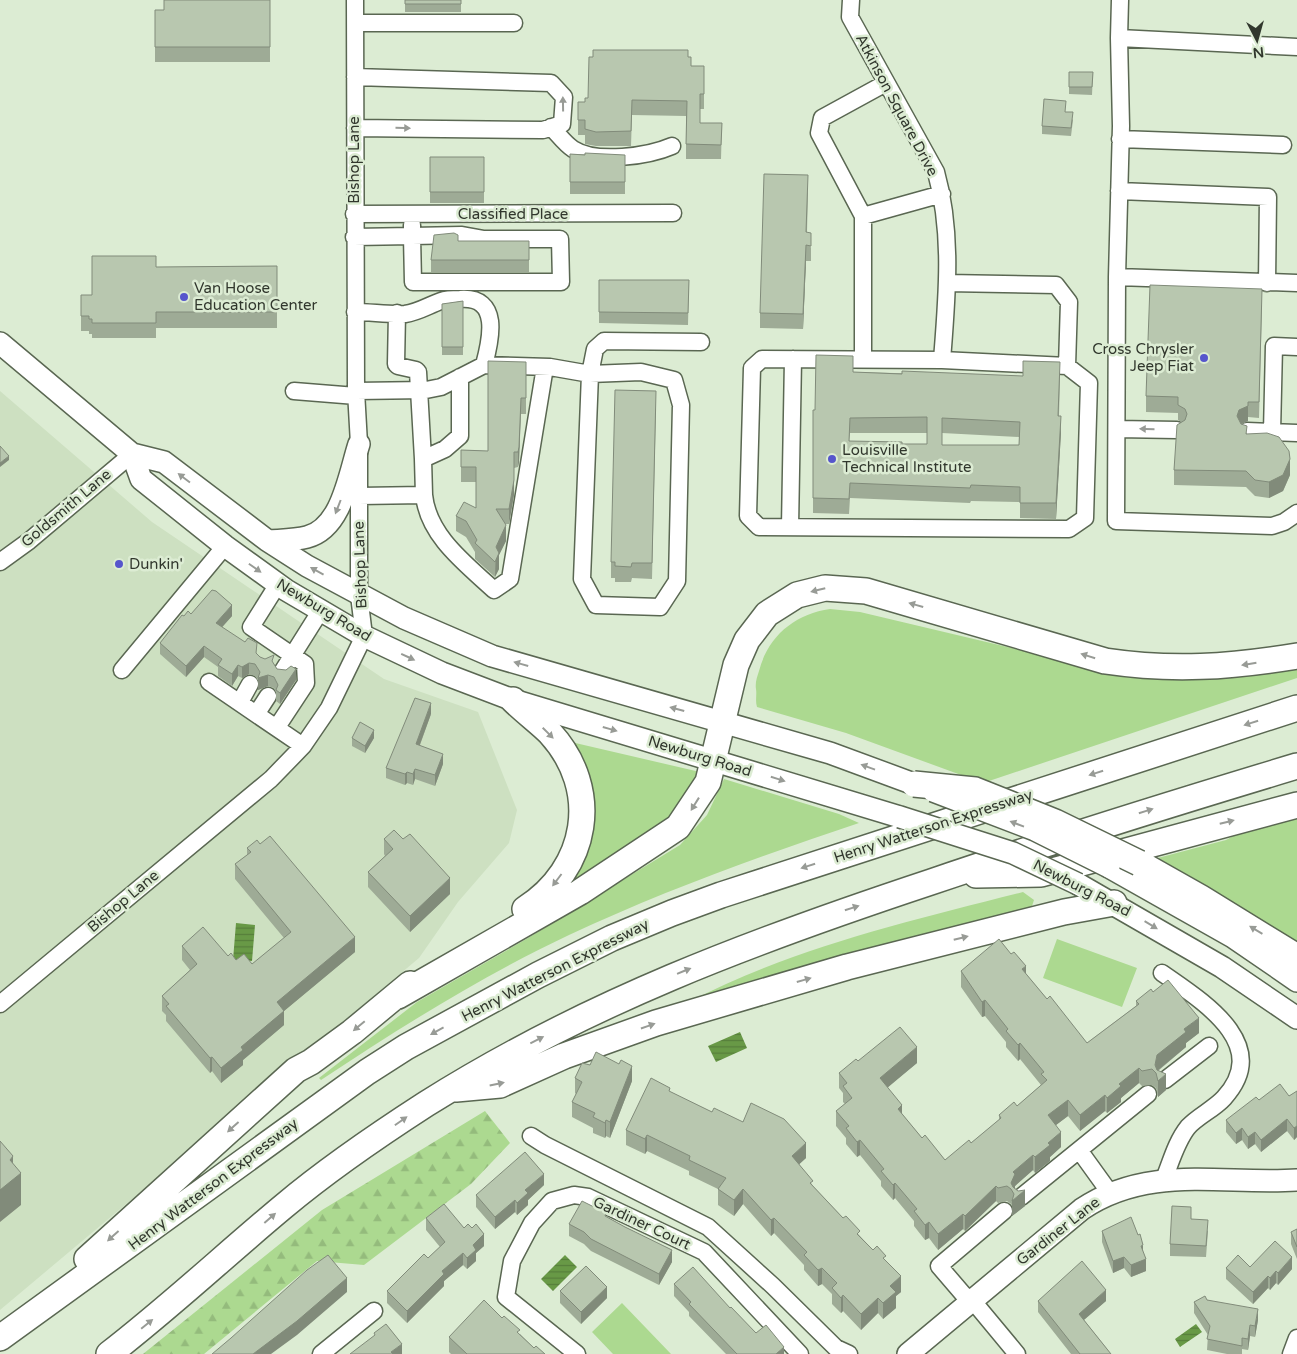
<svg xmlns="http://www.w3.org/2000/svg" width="1297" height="1354" viewBox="0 0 1297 1354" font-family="'Varela Round',sans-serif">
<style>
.built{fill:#cde0c1}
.green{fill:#acd990}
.forest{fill:url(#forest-firs)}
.water{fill:url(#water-rules)}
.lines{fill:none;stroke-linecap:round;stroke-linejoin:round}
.minor-casing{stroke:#5a6752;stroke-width:19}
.major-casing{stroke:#5a6752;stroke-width:24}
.highway-casing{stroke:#5a6752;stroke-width:28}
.minor{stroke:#fff;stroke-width:16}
.major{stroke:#fff;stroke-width:21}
.highway{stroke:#fff;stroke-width:25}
.major-bridge-casing{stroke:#5a6752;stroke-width:24;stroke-linecap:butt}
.highway-bridge-casing{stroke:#5a6752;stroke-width:28;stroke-linecap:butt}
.major-bridge{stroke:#fff;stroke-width:21}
.highway-bridge{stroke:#fff;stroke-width:25}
.wall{fill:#9eab96;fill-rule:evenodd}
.shaded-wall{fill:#818b7a}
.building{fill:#b8c7af;stroke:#818b7a;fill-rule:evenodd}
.oneway{fill:#989b96}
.poi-dot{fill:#5655cc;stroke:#dcecd3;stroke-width:2}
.labels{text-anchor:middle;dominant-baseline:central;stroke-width:5;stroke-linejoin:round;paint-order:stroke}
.street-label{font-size:15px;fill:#31372d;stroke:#dcecd3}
.poi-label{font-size:15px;fill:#31372d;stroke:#dcecd3;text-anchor:start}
</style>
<defs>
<pattern id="forest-firs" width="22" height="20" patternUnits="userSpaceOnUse" patternTransform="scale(1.25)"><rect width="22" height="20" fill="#acd990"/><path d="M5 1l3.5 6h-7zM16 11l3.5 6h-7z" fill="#94bb7c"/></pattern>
<pattern id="water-rules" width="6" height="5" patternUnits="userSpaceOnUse" patternTransform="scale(1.25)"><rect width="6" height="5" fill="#689946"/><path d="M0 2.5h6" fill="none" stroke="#567e3b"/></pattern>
</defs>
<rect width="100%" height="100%" fill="#dcecd3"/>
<!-- built -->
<path class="built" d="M0 391 152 522 384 679 478 712 517 810 509 843 458 902 419 958 0 1310Z"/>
<!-- green -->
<path class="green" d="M830 609 860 612 1088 666 1297 663V678L983 783 846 733 757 707C755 701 757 695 756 689 755 683 757 677 759 671 768 636 795 614 830 609Z
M571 742 700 772 682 810 574 883 572 878Z
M724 779 839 814 859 823C760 856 663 891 569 935 482 976 401 1027 321 1080L319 1078 417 1002 528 938 680 845 707 815Z
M1297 817V944L1154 859 1226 840 1239 833Z
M1023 892 1034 900 1031 909 689 1002C793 948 909 921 1023 892Z
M1057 939 1137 968 1122 1007 1043 978Z
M622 1303 671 1354H613L592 1332Z"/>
<!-- forest -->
<path class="forest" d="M485 1111 510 1143 471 1184 364 1265 317 1261 204 1354H143L322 1210Z"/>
<!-- water -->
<path class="water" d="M236 923 255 925 252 961 233 960Z
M740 1032 747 1048 716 1062 708 1046Z
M565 1255 577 1267 553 1291 541 1279Z
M1196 1324 1202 1332 1180 1347 1175 1339Z"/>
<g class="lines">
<!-- minor casing -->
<g class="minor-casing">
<path id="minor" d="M851 0 850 17 936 172C953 233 947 297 942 360
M1120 0 1119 38 1297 47
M355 23H514
M1119 38 1121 126 1117 277 1116 521 1272 526 1284 522 1297 513
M551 127C558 134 565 144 573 149 596 164 649 156 672 146
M355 128 543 130 562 124 564 97 551 83 355 77
M1120 139 1283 145
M1119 191 1268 197 1267 283
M354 214 673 213
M863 216 942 194
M462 235 484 239H560L561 282H413L412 236Z
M354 237 412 236V225
M1117 277 1297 283
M947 283 1056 285 1069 302 1067 366 1089 383 1085 518 1069 529 759 527 748 516 752 368 762 359 942 360 1067 366
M355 312C371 312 389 315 405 314 419 312 429 305 441 301 447 299 454 299 460 299 501 296 491 339 484 365
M397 313 396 364 398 366 416 370 418 372 423 459
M863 359V216L819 133 822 118 886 83
M294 391 356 396
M356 391 426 390 441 387 484 365 550 367 590 374 641 372 674 380 681 405 677 581 660 607 596 605 582 579 590 374 595 349 604 341 701 342
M1117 429 1177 430
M1247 431 1297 433
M1272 432 1274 346 1297 347
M424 495C428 536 466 564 494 590L510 579 545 367
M359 496 424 495 423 459 445 449 460 436V377
M790 527 793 359
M0 562 29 541 132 454
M122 670 225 546
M282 672 321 610
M209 682 303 746
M240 702 250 684
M257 713 268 696
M277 727 306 683 305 664 251 627 278 584
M1162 973C1202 1001 1273 1044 1224 1098 1214 1109 1198 1116 1188 1127 1176 1142 1171 1162 1164 1179
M0 1004 271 779 303 746 329 708 364 636 359 595V444L356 391 355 0
M1165 1080 1209 1046
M531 1136 545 1145 708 1227 773 1286 836 1348 849 1354
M1079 1150 1148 1094
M1021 1197 1079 1150 1110 1193
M1004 1211 939 1266 963 1294 973 1301 1017 1354
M321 1354 374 1311
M577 1354 506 1297 512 1261 532 1223 552 1201 574 1195 588 1197 704 1252 800 1354
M1291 1354 1297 1338"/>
</g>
<!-- major casing -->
<g class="major-casing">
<path id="major" d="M0 343 132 454 164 462 268 541 307 566 404 618 492 656 830 753 914 784
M132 454 141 479 225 546 286 590 364 636 442 673 513 700 900 817
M268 541C281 540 295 540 307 537 342 528 349 475 359 444
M1109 867 1233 937 1297 981
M1078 884 1222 967 1297 1018
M908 1354 1082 1209C1149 1164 1222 1185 1297 1180"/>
</g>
<!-- highway casing -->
<g class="highway-casing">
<path id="highway" d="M513 700C524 711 540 723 550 733 602 790 588 869 525 909
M1139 863 1201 898 1297 957
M976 875 1041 874 1297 805
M398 996 580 892 678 827 708 782 736 665 747 640 767 614 797 595 825 588 866 591 1105 661C1173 671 1229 667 1297 656
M456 1089 500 1085 564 1056 656 1023 847 967 1064 912 1114 903
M87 1259 296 1070 311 1062 352 1032 410 984
M0 1338 367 1072 406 1047 538 975 612 938 672 913 721 895 1297 708
M109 1354C170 1307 225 1255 284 1206 328 1169 378 1135 426 1104 586 1003 753 941 931 882 1052 841 1174 803 1297 766"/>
</g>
<!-- minor -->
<use href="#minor" class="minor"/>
<!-- major -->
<use href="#major" class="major"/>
<!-- highway -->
<use href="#highway" class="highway"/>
<!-- major-bridge casing -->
<g class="major-bridge-casing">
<path id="major-bridge" d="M933 791 1035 830 1109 867
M900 817 1013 853 1078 884"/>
</g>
<!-- highway-bridge casing -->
<g class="highway-bridge-casing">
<path id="highway-bridge" d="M914 784 975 790 1055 822 1139 863"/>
</g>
<!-- major-bridge -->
<use href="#major-bridge" class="major-bridge"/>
<!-- highway-bridge -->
<use href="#highway-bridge" class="highway-bridge"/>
</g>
<!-- wall -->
<path class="wall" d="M270 0V62H155V10H164Z
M405 0H461V12H405Z
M688 57 691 66H704V109H700V123H722L721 159H686V116L632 115 631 146H596L585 144V135H578V102H585L588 98Z
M1069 72H1093L1092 95 1069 94Z
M1066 112 1073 120 1071 136 1042 134V126Z
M570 154 625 155V194H570Z
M430 157H484V203H430Z
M808 191 807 232 811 248V261H806L803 329 760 328V313Z
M458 241H529V272H431V260Z
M277 266V328H156V338H92V334H89V331H81V311L92 295 156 267Z
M599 280H689L688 325 599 323Z
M463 301V355H442V304Z
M1262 305 1259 418 1248 417V421L1242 424 1247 434 1290 475 1283 491 1269 498 1255 496 1246 487 1174 485V470L1181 422 1178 420V413L1146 412V396Z
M526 362V414H521L519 462 518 467 514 468V495L509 524H505L506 541 499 555V569L495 577 475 559V552L466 537 456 531V516L476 508V482H461V450L488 451Z
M853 372 1060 377 1059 416 1061 432 1056 519 1020 518V502L971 501 970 503 850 498 849 514 813 513V410H815ZM850 433H927V444H902L849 441ZM942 433 1019 437V445H942Z
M656 407 652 579 632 578 631 582H615V578H611V562Z
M191 614 232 616 222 627 257 654 260 657 274 664 277 669 296 680 280 704 276 701V693L274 688 268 686 258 690V681L255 676 249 674 242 678 238 676 232 686 218 676V667L204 657 186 677 160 654V643L184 616Z
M431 714 420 745 443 764 435 786 415 779 413 785 407 783 405 785 386 778V768Z
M352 738H374L365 753 352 746Z
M384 839 450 894 410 932 368 887V872L385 856 384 854Z
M260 844 355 952 284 1011V1025L243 1060V1065L221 1083 212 1071 210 1073 166 1021V1015L162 1011V996L190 970 182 960V946L228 956 236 960 252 964 284 938 235 879V864L247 855V848Z
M961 971 1026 974 1047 999 1087 1043 1136 1006V1001L1153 992 1199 1033 1186 1043V1047L1158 1071 1166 1090 1158 1097 1156 1088 1152 1085 1142 1086 1139 1083 1121 1098V1102L1107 1113 1105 1111 1080 1131 1068 1116 1056 1125 1061 1147 1050 1157V1161L1035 1173 1033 1170 1015 1186V1189L1025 1206 1012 1216V1206L1011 1204 1007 1201 998 1203 996 1201 965 1231 963 1229 938 1250 929 1238 925 1240 914 1226V1221L895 1198 893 1200 881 1186V1181L860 1155 857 1157 846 1144V1138L836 1126V1111L845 1104 843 1102V1093L839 1088V1073L858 1061 917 1063 887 1087 902 1114 922 1138 945 1160 971 1143 999 1120V1115L1017 1106 1041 1085 1020 1059 1018 1061 1006 1047V1042L985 1016 982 1017 961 987Z
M575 1078 632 1081 610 1138 606 1136 605 1138 593 1133V1128L572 1117V1102L576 1094 575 1093Z
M1297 1091V1137L1294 1140 1287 1131 1261 1152 1255 1144 1248 1149 1242 1140 1236 1144 1226 1132V1120L1259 1100 1289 1096Z
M670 1092 806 1158 799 1164 813 1186 860 1236 873 1250 886 1261 901 1292 896 1296V1308L883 1319 878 1313 861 1330 843 1311 841 1313 832 1304V1294L822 1284 818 1286 804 1270V1265L774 1233 771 1236 743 1204 734 1216 718 1205V1189L689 1175V1171L647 1151 645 1154 626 1145V1130Z
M544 1185 528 1200V1205L517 1215 515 1212 495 1229 476 1207V1195Z
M606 1217 672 1262 659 1285 591 1251 584 1244 569 1236V1224Z
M426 1218 464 1228 484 1246 476 1253V1261L467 1269 463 1265 444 1281V1286L407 1323 387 1303V1291L428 1258 440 1247 426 1230Z
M1191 1219 1208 1231 1206 1257 1170 1256V1244Z
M1297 1229V1259L1291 1244V1232Z
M1102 1231 1143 1254 1146 1271 1131 1277 1124 1268 1113 1273 1102 1242Z
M1250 1267 1292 1269 1278 1285 1276 1283 1270 1290 1268 1288 1253 1304 1226 1279V1268Z
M674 1284 730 1308 756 1333 784 1354H726L689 1316V1312L674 1296Z
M560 1291 607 1298 581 1324 560 1303Z
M1207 1300 1258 1320 1255 1337 1250 1336 1248 1350 1242 1349V1354H1227L1207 1350 1208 1335 1194 1313V1302Z
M1038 1301H1106L1084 1320 1111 1354H1071L1038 1312Z
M520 1334 534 1348 545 1354H451L449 1352V1337Z"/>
<!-- shaded-wall -->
<path class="shaded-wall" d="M806 245V261L803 329V314Z
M521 398 519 462 518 467V452Z
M1248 402V421L1239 425 1237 416 1239 410Z
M1061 416V432L1056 519V503Z
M9 456V460L0 467V463Z
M1290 459V475L1283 491 1269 498V482Z
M514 480V495L509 524V509Z
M506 525V541L499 555V569L495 577 496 547Z
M232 605V616L216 634V623Z
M204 646V657L186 677V666Z
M249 663V674L242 678V667Z
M238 665V676L232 686V674Z
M296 669V680L280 704V693Z
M268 675V686L258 690V678Z
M431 703V714L416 755V744Z
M374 730V738L365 753V746Z
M443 754V764L435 786V775Z
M415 769V779L413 785V774Z
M407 772V783L405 785V774Z
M450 878V894L410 932V916Z
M355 937V952L284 1011V1025L243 1060V1065L221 1083V1068L241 1047 277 1002Z
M1026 966V982L1022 969Z
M985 1000V1016L982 1017V1002Z
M1199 1018V1033L1186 1043V1047L1157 1071 1155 1065 1157 1055 1184 1029Z
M1020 1043V1059L1018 1061V1045Z
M917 1047V1063L880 1094V1078Z
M212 1057V1071L210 1073V1058Z
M632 1066V1081L610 1138V1122Z
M1139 1068V1083L1121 1098V1102L1107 1113V1098L1119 1084Z
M1166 1074V1090L1158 1097V1081Z
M1105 1095V1111L1080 1131V1115Z
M1068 1100V1116L1048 1131V1115Z
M902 1105V1121L898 1109Z
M1287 1119V1131L1261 1152V1140Z
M606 1120V1136L605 1138V1123Z
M1297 1126V1137L1294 1140V1128Z
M1242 1128V1140L1236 1144V1133Z
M1061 1132V1147L1050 1157V1161L1035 1173V1157L1048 1143Z
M1255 1132V1144L1248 1149V1137Z
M647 1135V1151L645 1154V1139Z
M860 1140V1155L857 1157V1142Z
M806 1143V1158L792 1171V1156Z
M1033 1155V1170L1015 1186V1189L1013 1193 1011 1183 1013 1172Z
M13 1156V1179L21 1173V1205L0 1222V1190L10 1160Z
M544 1174V1185L528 1200V1205L517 1215V1203L525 1190Z
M895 1183V1198L893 1200V1185Z
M996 1186V1201L965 1231V1216Z
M743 1189V1204L734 1216V1200Z
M1025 1190V1206L1012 1216V1201Z
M515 1200V1212L495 1229V1217Z
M963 1214V1229L938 1250V1234Z
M774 1218V1233L771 1236V1220Z
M929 1222V1238L925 1240V1225Z
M484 1234V1246L476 1253V1261L467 1269V1258L473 1245Z
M1143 1245V1257L1141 1246Z
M672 1250V1262L659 1285V1274Z
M463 1253V1265L444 1281V1286L407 1323V1311L442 1271Z
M1124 1257V1268L1113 1273V1261Z
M1292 1257V1269L1278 1285V1273Z
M1146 1259V1271L1131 1277V1265Z
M822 1268V1284L818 1286V1270Z
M1276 1271V1283L1270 1290V1278Z
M901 1276V1292L896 1296V1308L883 1319V1303L890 1286Z
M1268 1276V1288L1253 1304V1292Z
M347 1278V1292L297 1335 271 1354H253Z
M607 1287V1298L581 1324V1312Z
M1106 1290V1301L1079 1324V1314Z
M843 1295V1311L841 1313V1298Z
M878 1298V1313L861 1330V1314Z
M1258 1309V1320L1255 1337V1326Z
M1250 1325V1336L1248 1350V1339Z
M402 1344V1354H391V1352Z
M784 1347V1354H776Z"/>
<!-- building -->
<path class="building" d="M164 0H270V47H155V10H164Z
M405 0H461V4H405Z
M593 50H688V57H691V66H704V94H700V123H722L721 145 686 144 687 101 632 100 631 131 596 132 585 129V120H578V102H585V98H588L589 57H593Z
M1069 72H1093L1092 87H1069Z
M1044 99 1066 101 1065 112H1073L1071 128 1042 126Z
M585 153 625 155V182H570V154L585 155Z
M430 157H484V192H430Z
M764 174 808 175 806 232 811 233V246L806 245 803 314 760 313Z
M454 233 458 235V241H529V260H431L434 235Z
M92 256H156V267L277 266V312H156V323H92V319H89V316H81V295H92Z
M599 280H689L688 313 599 312Z
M1150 285 1262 289 1259 402H1248V406L1239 410 1237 416 1241 424 1247 426 1246 434 1267 433 1279 437 1289 451 1290 459 1283 475 1269 482 1255 480 1246 471 1174 470 1177 425 1185 420 1187 414 1185 409 1178 405V397L1146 396Z
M463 301V347H442V304Z
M816 355 853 356V372L902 374V371L1023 376V361L1060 362 1058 416H1061L1056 503H1020V487L971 485 970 488 850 483 849 499 813 498V410H815ZM927 417V444H902V442L849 441 850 418ZM942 418 1020 422 1019 445H942Z
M488 361 526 362V398H521L519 447 518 452H514V480L509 509H496L506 525 496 547 499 553 495 562 475 543 477 540 466 521 456 516 464 502 476 508V467H461V450L488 451Z
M615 390 656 391 652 563H632L631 567 615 566V562H611Z
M0 446 9 456 0 463Z
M212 590 216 591 232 605 216 623 245 642 248 638 257 643 256 653 260 657 265 659 274 655 272 661 277 669 286 670 291 666 296 669 280 693 276 690 278 685 274 677 268 675 258 678 260 672 255 664 249 663 242 667 238 665 232 674 218 665 222 659 204 646 186 666 160 643 182 615 184 616 188 611 191 614Z
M415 698 431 703 416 744 443 754 435 775 415 769 413 774 407 772 405 774 386 768Z
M360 722 374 730 365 746 352 738Z
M394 830 403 839 410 834 450 878 410 916 368 872 393 849 384 839Z
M270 836 355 937 277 1002 284 1011 241 1047 243 1050 221 1068 212 1057 210 1058 166 1006 169 1004 162 996 197 964 182 946 203 927 228 956 231 953 236 960 244 954 252 964 291 932 235 864 251 852 247 848 257 840 260 844Z
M999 939 1011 954 1014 952 1026 966 1022 969 1047 999 1050 996 1087 1043 1139 1004 1136 1001 1151 989 1153 992 1168 980 1199 1018 1184 1029 1186 1032 1157 1055 1155 1065 1157 1070 1166 1074 1158 1081 1156 1073 1152 1069 1142 1071 1139 1068 1119 1084 1121 1086 1107 1098 1105 1095 1080 1115 1068 1100 1048 1115 1061 1132 1048 1143 1050 1145 1035 1157 1033 1155 1013 1172 1015 1174 1011 1183 1013 1187 1018 1191 1025 1190 1012 1201 1014 1194 1011 1189 1007 1186 998 1188 996 1186 965 1216 963 1214 938 1234 929 1222 925 1225 914 1211 917 1209 895 1183 893 1185 881 1171 884 1169 860 1140 857 1142 846 1128 849 1126 836 1111 852 1098 843 1086 847 1083 839 1073 856 1059 858 1061 900 1027 917 1047 880 1078 902 1105 898 1109 922 1138 925 1135 945 1160 969 1140 971 1143 1001 1118 999 1115 1014 1102 1017 1106 1047 1080 1041 1074 1044 1072 1020 1043 1018 1045 1006 1031 1008 1029 985 1000 982 1002 961 971Z
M596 1052 619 1064 621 1060 632 1066 610 1122 606 1120 605 1123 593 1117 595 1113 572 1102 582 1082 575 1078 582 1063 590 1065Z
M651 1078 670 1088 669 1091 712 1112 714 1108 743 1122 751 1103 784 1119 806 1143 792 1156 813 1181 810 1183 843 1218 846 1216 860 1231 857 1234 873 1250 877 1246 886 1256 883 1258 901 1276 890 1286 896 1292 883 1303 878 1298 861 1314 843 1295 841 1298 832 1288 837 1283 822 1268 818 1270 804 1255 807 1252 774 1218 771 1220 743 1189 734 1200 718 1189 726 1178 689 1160 690 1156 647 1135 645 1139 626 1130Z
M1280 1084 1289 1096 1297 1091V1126L1294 1128 1287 1119 1261 1140 1255 1132 1248 1137 1242 1128 1236 1133 1226 1120 1256 1097 1259 1100Z
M0 1141 13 1156 10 1160 21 1173 0 1190Z
M525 1152 544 1174 525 1190 528 1193 517 1203 515 1200 495 1217 476 1195Z
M582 1201 606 1213 605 1216 625 1227 672 1250 659 1274 591 1239 584 1232 569 1224Z
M444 1204 464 1228 468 1224 472 1228 476 1224 484 1234 473 1245 476 1250 467 1258 463 1253 442 1271 444 1274 407 1311 387 1291 424 1254 428 1258 445 1242 426 1218Z
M1172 1206 1191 1207V1219L1208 1220 1206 1246 1170 1244Z
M1131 1217 1138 1235 1140 1234 1143 1245 1141 1246 1146 1259 1131 1265 1124 1257 1113 1261 1102 1231Z
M1297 1229V1247L1291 1232Z
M1275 1241 1292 1257 1278 1273 1276 1271 1270 1278 1268 1276 1253 1292 1226 1268 1238 1255 1250 1267Z
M328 1255 347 1278 297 1321 253 1354H212L231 1338 307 1270Z
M1082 1261 1106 1290 1079 1314 1111 1354H1080L1038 1301Z
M586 1266 607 1287 581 1312 560 1291Z
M693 1267 730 1308 731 1307 756 1333 766 1325 784 1347 776 1354H737L689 1304 691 1302 674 1284Z
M1205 1296 1207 1300 1258 1309 1255 1326 1250 1325 1248 1339 1242 1338V1346L1207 1339 1210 1326 1194 1302Z
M484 1300 502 1318 504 1316 520 1330 517 1332 534 1348 536 1346 545 1354H467L449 1337Z
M386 1324 402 1344 391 1352 393 1354H350L375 1335 374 1333Z"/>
<!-- one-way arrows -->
<defs><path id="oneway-solid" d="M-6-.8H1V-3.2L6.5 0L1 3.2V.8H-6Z" transform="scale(1.25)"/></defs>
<g class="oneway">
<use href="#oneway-solid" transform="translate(563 104) rotate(-91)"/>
<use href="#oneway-solid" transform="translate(403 128) rotate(1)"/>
<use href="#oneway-solid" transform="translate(1147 429) rotate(-179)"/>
<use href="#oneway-solid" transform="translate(184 478) rotate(-143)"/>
<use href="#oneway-solid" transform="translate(338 507) rotate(111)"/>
<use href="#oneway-solid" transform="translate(255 568) rotate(35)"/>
<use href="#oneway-solid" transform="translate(317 571) rotate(-151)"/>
<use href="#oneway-solid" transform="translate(818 590) rotate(166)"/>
<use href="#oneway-solid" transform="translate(916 605) rotate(-164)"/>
<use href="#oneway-solid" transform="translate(1088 656) rotate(-163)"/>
<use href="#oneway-solid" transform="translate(408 657) rotate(25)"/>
<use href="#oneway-solid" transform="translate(521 664) rotate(-164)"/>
<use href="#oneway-solid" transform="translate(1249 664) rotate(171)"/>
<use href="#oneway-solid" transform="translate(677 709) rotate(-165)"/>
<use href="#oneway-solid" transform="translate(1251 723) rotate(162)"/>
<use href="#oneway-solid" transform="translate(610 729) rotate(16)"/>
<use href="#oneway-solid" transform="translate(548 733) rotate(45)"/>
<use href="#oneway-solid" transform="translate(868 767) rotate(-160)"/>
<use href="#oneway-solid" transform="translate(1096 773) rotate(162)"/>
<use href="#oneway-solid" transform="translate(778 779) rotate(17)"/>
<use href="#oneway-solid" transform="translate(695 804) rotate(122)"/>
<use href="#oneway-solid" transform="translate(1146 811) rotate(-17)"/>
<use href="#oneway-solid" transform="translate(1227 822) rotate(-14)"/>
<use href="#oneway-solid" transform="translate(1017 824) rotate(-159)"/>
<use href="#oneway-solid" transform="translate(808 866) rotate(162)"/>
<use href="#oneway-solid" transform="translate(557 880) rotate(127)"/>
<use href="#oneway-solid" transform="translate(852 908) rotate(-18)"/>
<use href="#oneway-solid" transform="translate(1151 925) rotate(31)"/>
<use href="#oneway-solid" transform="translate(1256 930) rotate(-149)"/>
<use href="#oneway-solid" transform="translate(961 938) rotate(-14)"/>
<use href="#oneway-solid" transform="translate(684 971) rotate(-22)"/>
<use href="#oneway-solid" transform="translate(804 980) rotate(-16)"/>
<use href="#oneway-solid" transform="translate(359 1026) rotate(140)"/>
<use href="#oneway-solid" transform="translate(648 1026) rotate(-19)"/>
<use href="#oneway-solid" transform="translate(437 1031) rotate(151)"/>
<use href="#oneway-solid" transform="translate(537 1040) rotate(-27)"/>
<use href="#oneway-solid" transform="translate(497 1084) rotate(-12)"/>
<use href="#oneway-solid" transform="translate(401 1121) rotate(-35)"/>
<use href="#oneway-solid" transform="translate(233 1127) rotate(138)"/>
<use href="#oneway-solid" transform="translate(270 1218) rotate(-41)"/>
<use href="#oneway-solid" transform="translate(113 1236) rotate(138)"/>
<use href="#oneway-solid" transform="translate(147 1324) rotate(-39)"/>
</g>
<!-- markers -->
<g class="poi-dot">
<circle cx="184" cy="297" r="5"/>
<circle cx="1204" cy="358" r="5"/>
<circle cx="832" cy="459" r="5"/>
<circle cx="119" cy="564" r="5"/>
</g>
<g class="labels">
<!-- street labels -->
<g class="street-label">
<text transform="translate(897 105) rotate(62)">Atkinson Square Drive</text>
<text transform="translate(354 160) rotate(-90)">Bishop Lane</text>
<text x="513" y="214">Classified Place</text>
<text transform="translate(66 508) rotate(-40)">Goldsmith Lane</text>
<text transform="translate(360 565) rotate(-92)">Bishop Lane</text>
<text transform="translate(324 610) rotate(31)">Newburg Road</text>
<text transform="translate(700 756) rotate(17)">Newburg Road</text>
<text transform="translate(933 826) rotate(-18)">Henry Watterson Expressway</text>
<text transform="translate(1082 888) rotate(27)">Newburg Road</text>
<text transform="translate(123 901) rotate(-40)">Bishop Lane</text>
<text transform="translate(555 970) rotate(-27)">Henry Watterson Expressway</text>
<text transform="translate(213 1184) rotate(-37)">Henry Watterson Expressway</text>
<text transform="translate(642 1223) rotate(25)">Gardiner Court</text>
<text transform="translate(1058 1231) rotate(-38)">Gardiner Lane</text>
</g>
<!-- poi labels -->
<g class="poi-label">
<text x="194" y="288">Van Hoose<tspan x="194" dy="17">Education Center</tspan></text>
<text x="1194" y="349" text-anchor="end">Cross Chrysler<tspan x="1194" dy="17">Jeep Fiat</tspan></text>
<text x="842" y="450">Louisville<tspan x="842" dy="17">Technical Institute</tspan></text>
<text x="129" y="564">Dunkin'</text>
</g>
</g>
<!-- north arrow -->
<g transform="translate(1257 40) rotate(174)" stroke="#dcecd3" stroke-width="4" paint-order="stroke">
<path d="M0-4L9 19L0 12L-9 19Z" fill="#31372d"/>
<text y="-8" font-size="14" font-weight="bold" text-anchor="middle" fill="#31372d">N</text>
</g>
</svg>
